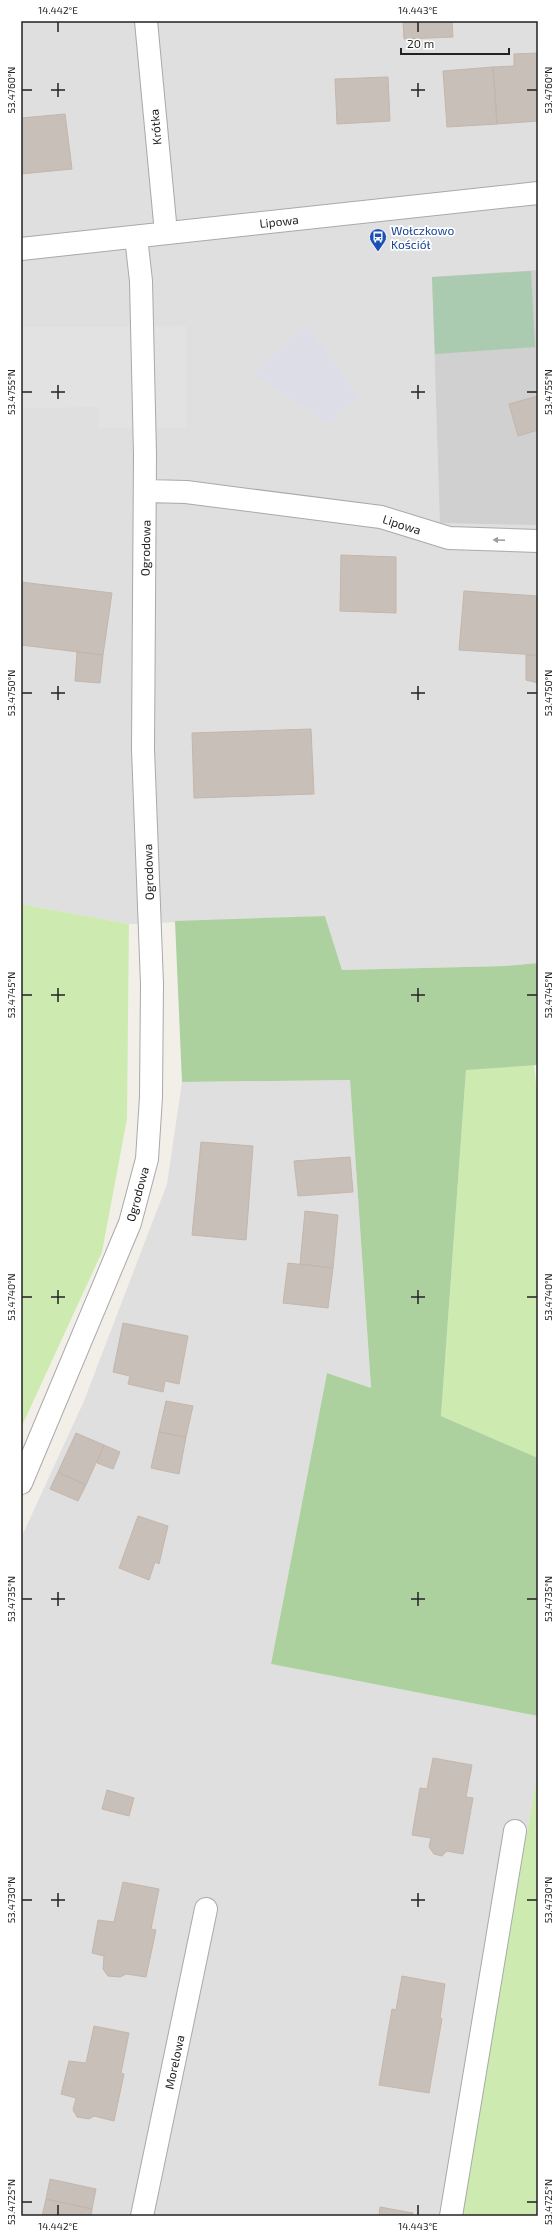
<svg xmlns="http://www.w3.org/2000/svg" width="559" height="2237" viewBox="0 0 559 2237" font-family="'Exo 2',sans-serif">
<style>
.residential{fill:#e0dfdf}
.religious{fill:#d0d0d0}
.grass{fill:#cdebb0}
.forest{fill:#add19e}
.cemetery{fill:#aacbaf}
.parking{fill:#e2e2e2}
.plaza{fill:#dddde8}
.building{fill:#c7bfb8;stroke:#c4b6ab}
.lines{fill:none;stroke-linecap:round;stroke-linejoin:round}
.minor-casing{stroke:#a9a9a9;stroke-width:24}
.minor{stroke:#fff;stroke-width:22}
.oneway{fill:#9c9c9c}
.ticks{fill:none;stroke:#222;stroke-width:1.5}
.labels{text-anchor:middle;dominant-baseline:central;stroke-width:3.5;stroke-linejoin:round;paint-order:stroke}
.street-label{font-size:12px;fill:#222;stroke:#fff}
.transit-label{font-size:12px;fill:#164399;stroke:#fff;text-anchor:start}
.neatline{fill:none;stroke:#222;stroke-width:1.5}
.ticks-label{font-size:10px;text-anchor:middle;fill:#222}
</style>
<rect width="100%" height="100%" fill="#f2efe9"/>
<!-- residential -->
<path class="residential" d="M21 21H538V963L505 966 342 970 325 916 129 924 21 904Z
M350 1080 371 1389 327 1373 271 1664 538 1716V1770L460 2216H21V1538L84 1401 167 1184 182 1082Z"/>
<!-- religious -->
<path class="religious" d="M538 270V525L440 523 432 277Z"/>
<!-- grass -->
<path class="grass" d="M21 904 129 924 127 1119 102 1252 21 1428Z
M534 1065 538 1101V1458L441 1416 466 1069Z
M538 1770V2216H460Z"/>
<!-- forest -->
<path class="forest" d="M325 916 342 970 505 966 538 963V1065L466 1070 441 1416 538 1458V1716L271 1664 327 1373 371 1388 350 1080 182 1082 175 921Z"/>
<!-- cemetery -->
<path class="cemetery" d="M531 271 535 347 435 354 432 277Z"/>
<!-- parking -->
<path class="parking" d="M186 326V428H98V407L21 408V327Z"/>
<!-- plaza -->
<path class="plaza" d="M306 324 358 397 340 412 330 424 253 374Z"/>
<!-- building -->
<path class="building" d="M403 21H452L453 37 404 39Z
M538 53V121L497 124 493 67 514 66V54Z
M493 67 497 124 447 127 443 71Z
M388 77 390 121 337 124 335 79Z
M65 114 72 169 21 174V118Z
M538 396V430L518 436 509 404Z
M341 555 396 557V613L340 611Z
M21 582 112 593 103 655 21 645Z
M464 591 538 596V655L459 650Z
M77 652 103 655 100 683 75 681Z
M526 655H538V683L526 680Z
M311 729 314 794 194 798 192 733Z
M201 1142 253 1146 246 1240 192 1235Z
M350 1157 353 1192 298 1196 294 1161Z
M305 1211 338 1215 333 1268 300 1264Z
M288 1263 333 1268 328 1308 283 1303Z
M123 1323 188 1336 179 1384 165 1381 163 1392 128 1384 130 1376 113 1372Z
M166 1401 193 1406 186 1437 159 1432Z
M159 1432 186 1437 179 1474 151 1468Z
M76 1433 104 1445 86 1485 58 1472Z
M104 1445 120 1452 113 1469 97 1463Z
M58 1472 86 1485 78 1501 50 1489Z
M138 1516 168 1526 159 1564 155 1562 149 1580 119 1568Z
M433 1758 472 1765 466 1797 473 1798 463 1854 447 1851 442 1856 434 1854 429 1847 431 1838 412 1835 420 1788 427 1789Z
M107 1790 134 1798 129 1816 102 1809Z
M123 1882 159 1889 151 1929 156 1930 146 1977 126 1974 120 1977 108 1976 103 1969 104 1956 92 1953 98 1920 114 1922Z
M402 1976 445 1984 440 2018 442 2019 429 2093 379 2085 392 2009 396 2010Z
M94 2026 129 2033 121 2073 124 2074 114 2121 94 2116 89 2119 77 2117 73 2110 76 2098 61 2094 69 2061 86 2063Z
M50 2179 96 2189 92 2209 46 2199Z
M46 2199 92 2209 91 2216H42Z
M380 2207 413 2213 412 2216H379Z"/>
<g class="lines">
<!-- minor casing -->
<g class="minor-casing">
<path id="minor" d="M146 21 166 233
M21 249 538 193
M146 491 186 492 381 517 449 538 538 541
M21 1483 130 1223 147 1159 151 1097 152 984 143 749 145 455 141 281 136 237
M142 2216 206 1909
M451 2216 515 1831"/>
</g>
<!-- minor -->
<use href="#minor" class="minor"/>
</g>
<!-- one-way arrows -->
<defs><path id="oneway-solid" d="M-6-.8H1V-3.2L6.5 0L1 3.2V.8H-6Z"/></defs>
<use class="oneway" href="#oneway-solid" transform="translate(499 540) rotate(-178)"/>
<!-- ticks -->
<path class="ticks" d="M58 22V32M418 22V32M58 83V97M418 83V97M22 90H32M51 90H65M411 90H425M527 90H537M58 385V399M418 385V399M22 392H32M51 392H65M411 392H425M527 392H537M58 686V700M418 686V700M22 693H32M51 693H65M411 693H425M527 693H537M58 988V1002M418 988V1002M22 995H32M51 995H65M411 995H425M527 995H537M58 1290V1304M418 1290V1304M22 1297H32M51 1297H65M411 1297H425M527 1297H537M58 1592V1606M418 1592V1606M22 1599H32M51 1599H65M411 1599H425M527 1599H537M58 1893V1907M418 1893V1907M22 1900H32M51 1900H65M411 1900H425M527 1900H537M22 2202H32M527 2202H537M58 2205V2215M418 2205V2215"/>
<!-- icons -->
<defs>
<g id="bus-pin" transform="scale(0.9)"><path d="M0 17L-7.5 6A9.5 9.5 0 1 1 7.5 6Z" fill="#1a4fb4" stroke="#fff"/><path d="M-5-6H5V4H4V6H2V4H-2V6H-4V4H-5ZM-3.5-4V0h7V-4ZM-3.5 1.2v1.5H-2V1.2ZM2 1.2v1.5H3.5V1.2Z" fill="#fff"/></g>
</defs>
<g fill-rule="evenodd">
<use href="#bus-pin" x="378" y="237"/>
</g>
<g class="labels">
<!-- street labels -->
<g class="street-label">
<text transform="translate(155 127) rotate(-95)">Krótka</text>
<text transform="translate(279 221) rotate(-6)">Lipowa</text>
<text transform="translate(402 524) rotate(18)">Lipowa</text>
<text transform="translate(145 548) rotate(-89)">Ogrodowa</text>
<text transform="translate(148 872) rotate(-92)">Ogrodowa</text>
<text transform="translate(137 1194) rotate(-75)">Ogrodowa</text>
<text transform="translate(174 2062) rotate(-78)">Morelowa</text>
</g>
<!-- transit labels -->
<g class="transit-label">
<text x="391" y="230">Wołczkowo<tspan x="391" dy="14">Kościół</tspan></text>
</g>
</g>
<!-- border -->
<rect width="559" height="2237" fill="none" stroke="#ffffff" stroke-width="44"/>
<!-- scale -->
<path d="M401 48v6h108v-6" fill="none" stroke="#222222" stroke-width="2"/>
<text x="407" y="48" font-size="12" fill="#222222" stroke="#ffffff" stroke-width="3" paint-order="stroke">20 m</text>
<rect x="22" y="22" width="515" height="2193" class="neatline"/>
<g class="ticks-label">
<text x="58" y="14">14.442°E</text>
<text x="418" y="14">14.443°E</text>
<text transform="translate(11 90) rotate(-90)" y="4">53.4760°N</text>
<text transform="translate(548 90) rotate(-90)" y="4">53.4760°N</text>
<text transform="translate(11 392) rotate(-90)" y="4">53.4755°N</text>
<text transform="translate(548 392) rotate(-90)" y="4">53.4755°N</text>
<text transform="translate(11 693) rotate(-90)" y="4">53.4750°N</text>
<text transform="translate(548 693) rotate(-90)" y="4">53.4750°N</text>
<text transform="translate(11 995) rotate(-90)" y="4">53.4745°N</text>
<text transform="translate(548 995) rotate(-90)" y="4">53.4745°N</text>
<text transform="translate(11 1297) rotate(-90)" y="4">53.4740°N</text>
<text transform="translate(548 1297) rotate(-90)" y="4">53.4740°N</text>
<text transform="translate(11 1599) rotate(-90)" y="4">53.4735°N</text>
<text transform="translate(548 1599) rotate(-90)" y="4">53.4735°N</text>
<text transform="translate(11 1900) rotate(-90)" y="4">53.4730°N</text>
<text transform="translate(548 1900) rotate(-90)" y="4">53.4730°N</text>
<text transform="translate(11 2202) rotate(-90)" y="4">53.4725°N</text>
<text transform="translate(548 2202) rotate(-90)" y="4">53.4725°N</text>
<text x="58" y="2230">14.442°E</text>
<text x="418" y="2230">14.443°E</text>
</g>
</svg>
